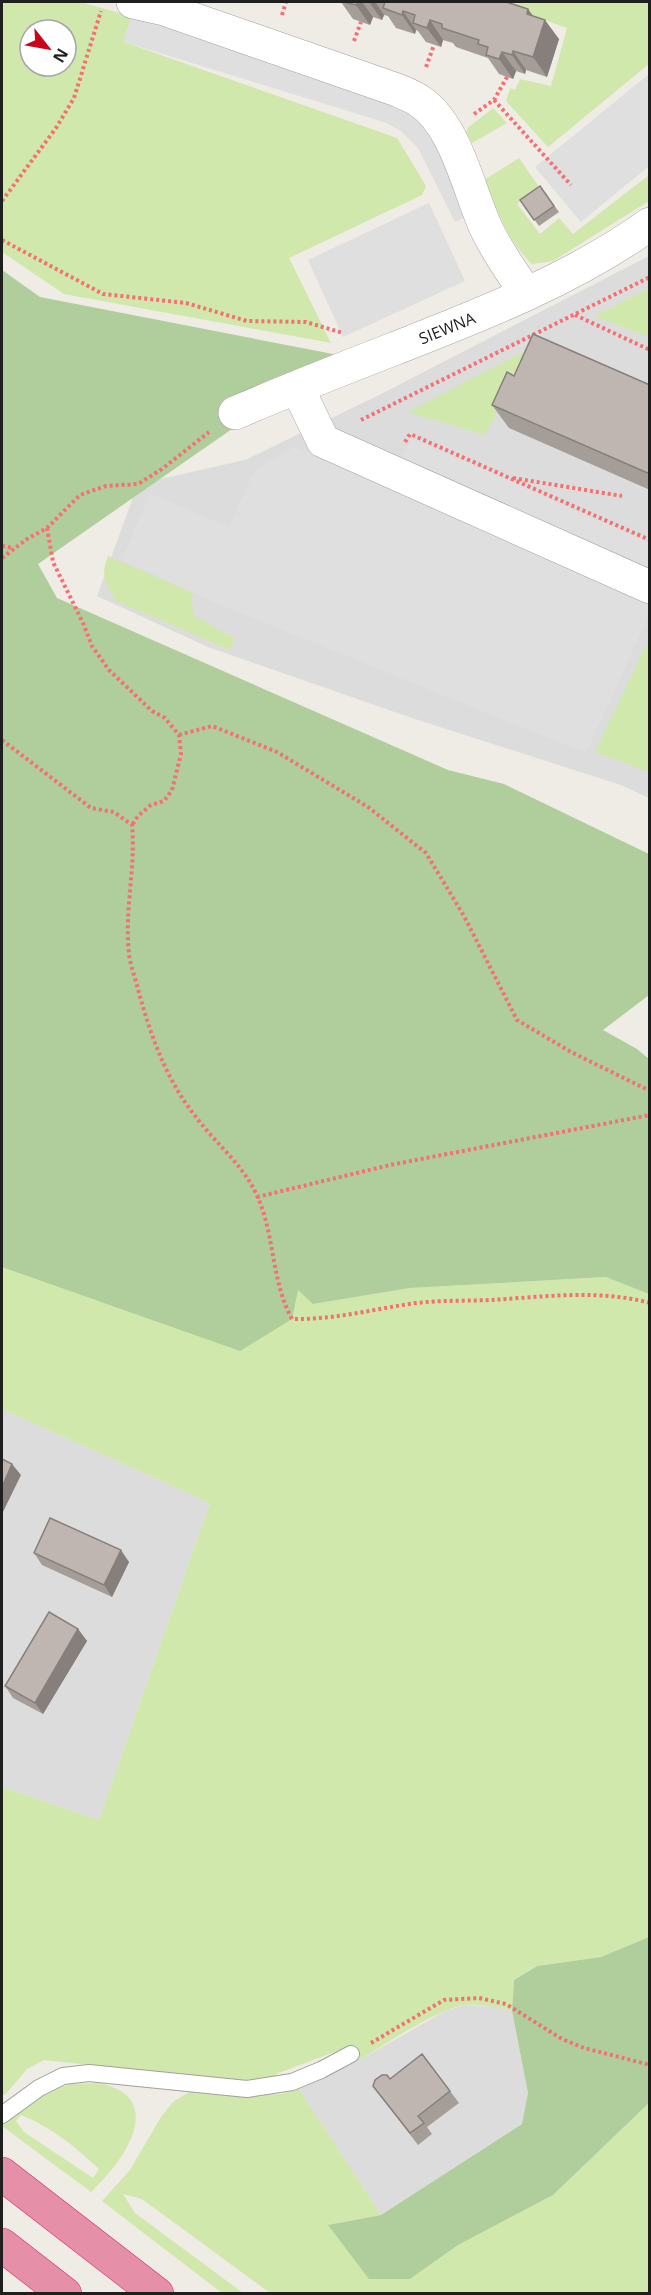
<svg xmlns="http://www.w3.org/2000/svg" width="651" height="2295" viewBox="0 0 651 2295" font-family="'Open Sans',sans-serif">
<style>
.residential{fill:#dddcdc}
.grass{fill:#d1e8ac;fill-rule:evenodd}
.forest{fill:#b0ce9b}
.parking{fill:#dfdfdf}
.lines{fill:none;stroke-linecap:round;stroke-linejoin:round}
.service-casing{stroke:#a0a0a0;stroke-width:18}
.minor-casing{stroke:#a0a0a0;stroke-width:34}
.motorway-casing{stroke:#d72978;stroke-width:34}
.path{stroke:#f66f71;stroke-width:4;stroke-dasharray:3 3;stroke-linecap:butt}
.service{stroke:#fff;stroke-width:16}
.minor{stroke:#fff;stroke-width:33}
.motorway{stroke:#e58fa9;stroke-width:33}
.wall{fill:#a59d98}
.shaded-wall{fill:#867f7c}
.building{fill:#c0b6b1;stroke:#867f7c;stroke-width:1.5}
.labels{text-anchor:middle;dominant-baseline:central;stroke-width:5;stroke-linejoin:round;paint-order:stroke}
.street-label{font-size:16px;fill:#1f1f1f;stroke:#fff}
</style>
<rect width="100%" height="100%" fill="#efebe5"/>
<!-- residential -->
<path class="residential" d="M649 256V798L621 785 412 718 208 647 97 596 138 484 245 460 383 393Z
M2 1409 210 1503 99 1820 2 1787Z
M465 2005 491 2006 512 2011 528 2093 522 2124 381 2215 299 2089 356 2062 445 2011Z"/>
<!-- grass -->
<path class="grass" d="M2 2H80L131 16 124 42 397 138 426 186 422 195 289 258 331 343 64 294 2 252ZM30 30H66V66H30Z
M496 2H649V64L548 147 506 101 510 88 515 90 520 79 551 86 567 28Z
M493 108 507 123 472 143 466 132 469 127Z
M519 158 539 187 517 204 540 234 559 218 573 234 649 175V201L553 261 532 264C508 242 497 209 484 180Z
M649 288V337L594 316Z
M534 346 485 435 408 412Z
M108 556 194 593 191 598 194 616 235 638 230 650 116 601C105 582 100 577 108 556Z
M649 639V772L595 752Z
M62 1020 313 1304 410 1288 607 1277 649 1294V1937L601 1957 536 1966 514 1980 512 2011C497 2007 482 2004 466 2005 440 2007 381 2047 356 2062L350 2046 276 2074 277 2077 236 2081 44 2060 27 2069 5 2095 2 2093V1787L99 1820 210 1503 2 1409V1049Z
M102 2083C112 2087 123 2090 130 2099 151 2128 110 2174 91 2192L2 2126V2120L49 2090 72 2084ZM21 2115C50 2126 77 2148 99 2169L93 2178 24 2132 16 2121Z
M299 2089 381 2215 329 2225 410 2279 458 2245 553 2195 649 2103V2293H270L142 2199 123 2194 135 2213 243 2293H222L102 2201 130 2170 161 2117 173 2102 189 2092 260 2095 281 2094Z"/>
<!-- forest -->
<path class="forest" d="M2 270 40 297 338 355 38 564 57 598 448 770 504 784 649 854V995L603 1030 637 1049 649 1059V1294L606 1277 410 1288 313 1304 298 1290 292 1319 240 1351 2 1267Z
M649 1937V2103L553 2195 458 2245 410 2279H369L328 2225 381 2215 522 2124 528 2093 512 2011 514 1980 537 1966 601 1957Z"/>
<!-- parking -->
<path class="parking" d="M131 16 382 95 420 118 473 213 455 222 418 148 402 132 387 123 124 42Z
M649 74V166L581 222 535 167Z
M429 203 465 281 343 337 308 260Z
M411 438 649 543V573L400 462Z
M294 447 455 513 649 601V615L586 753 206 599 122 560 150 493 229 527 254 471Z"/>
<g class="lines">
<!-- service casing -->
<g class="service-casing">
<path id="service" d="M2 2115 39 2088 63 2076 89 2073 247 2089 292 2082 321 2070 351 2054"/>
</g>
<!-- minor casing -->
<g class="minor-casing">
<path id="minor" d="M133 2 164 9 397 90C404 93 412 96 418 100 456 124 468 189 486 228 497 251 512 273 527 294
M297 387 323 441 650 587
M235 413C288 390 342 369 396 348 483 314 573 279 650 224"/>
</g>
<!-- motorway casing -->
<g class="motorway-casing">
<path id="motorway" d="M2 2174 157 2294
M2 2245 65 2294"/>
</g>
<!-- path -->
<path class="path" d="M282 15 286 2
M354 41 361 22
M426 67 434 45
M494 100 571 185
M474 114 494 100 507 77
M2 201 56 128 74 98 101 11
M2 240 103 294 186 303 247 321 306 322 343 333
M575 315 650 350
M361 420 650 277
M405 442 410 434 650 540
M513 478 622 496
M47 528 53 562 83 623 92 646 109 670 152 711 165 718 179 735 181 754 172 790 164 801 151 805 138 816 132 825
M2 546 14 548
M2 558 27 539 47 528 80 495 106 486 138 484 162 469 209 432
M179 735 212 726 277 752 368 807 426 853 464 916 517 1020 571 1052 650 1091
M2 740 91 808 114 812 132 825C136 868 124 911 129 953 130 965 135 977 138 989 150 1034 166 1080 196 1117 213 1140 236 1159 251 1184 276 1226 269 1277 292 1319 331 1320 370 1310 409 1304 436 1300 464 1301 491 1300 542 1297 599 1289 650 1303
M257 1197 390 1165 650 1115
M371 2043 444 2000 479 1998 506 2004 562 2039 584 2048 650 2065"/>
<!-- service -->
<use href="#service" class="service"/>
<!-- minor -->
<use href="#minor" class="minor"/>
<!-- motorway -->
<use href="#motorway" class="motorway"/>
</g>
<!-- wall -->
<path class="wall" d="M341 2H506L533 16 559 39 547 77 526 70 525 74 516 71 513 79 499 74 488 58 456 47 453 43 443 40 441 47 426 42 418 31 416 30 415 34 396 28 388 16 384 15 382 20 373 17 370 25 353 19Z
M540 186 559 212 539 226 520 200Z
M514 376 650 385V490L509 428 492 405Z
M34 1553 129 1562 112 1597 42 1565Z
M78 1629 87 1641 43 1714 13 1698 5 1686Z
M390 2079 450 2091 459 2103 427 2127 432 2134 418 2145 373 2086Z"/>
<!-- shaded-wall -->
<path class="shaded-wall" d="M358 2H362L373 17 370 25 356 5Z
M369 2H375L384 15 382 20Z
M528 9 542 28 527 14Z
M403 11 416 30 415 34 402 15Z
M430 20 443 40 441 47 427 28Z
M545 20 559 39 547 77 533 57Z
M513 51 526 70 525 74 512 55Z
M502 52 516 71 513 79 499 59Z
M12 1464 21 1475 2 1514V1487Z
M121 1550 129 1562 112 1597 104 1585Z
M78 1629 87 1641 43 1714 35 1703Z"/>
<!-- building -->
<path class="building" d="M344 2H358L356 5Z
M385 2H506L528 9 527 14 545 20 533 57 513 51 512 55 502 52 499 59 486 55 488 47 478 44 479 40 442 28V24L430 20 427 28 413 23 415 15 403 11 402 15 383 8Z
M540 186 554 206 534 220 520 200Z
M533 334 650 385V474L492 405 507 372 514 376Z
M2 1459 12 1464 2 1487Z
M50 1518 121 1550 104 1585 34 1553Z
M49 1612 78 1629 35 1703 5 1686Z
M422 2054 450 2091 418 2116 424 2123 410 2133 373 2086 375 2080 382 2075H387L390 2079Z"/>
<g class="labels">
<!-- street labels -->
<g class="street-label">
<text transform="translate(447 328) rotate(-22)">SIEWNA</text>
</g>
</g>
<!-- border -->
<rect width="651" height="2295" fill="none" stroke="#1f1f1f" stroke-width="6"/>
<!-- north arrow -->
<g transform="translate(48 48) rotate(121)"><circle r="28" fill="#ffffff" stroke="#a5a5a5" stroke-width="1.5"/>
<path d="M0-4.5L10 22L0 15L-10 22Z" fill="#c8051b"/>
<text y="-9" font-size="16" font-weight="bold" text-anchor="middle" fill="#1f1f1f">N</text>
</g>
</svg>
